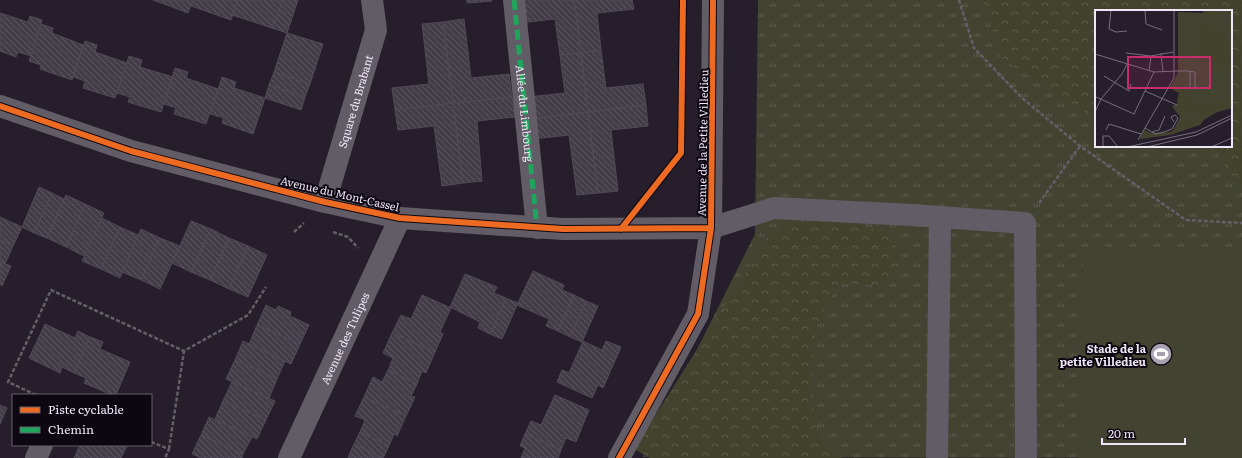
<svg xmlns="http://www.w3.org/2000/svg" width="1242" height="458" viewBox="0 0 1242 458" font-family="Literata,serif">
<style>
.grass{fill:url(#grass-tufts);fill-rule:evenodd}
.forest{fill:url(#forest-crowns)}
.pitch{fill:#434332}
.building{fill:url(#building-back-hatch);stroke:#514956}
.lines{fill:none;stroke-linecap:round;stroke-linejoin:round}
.path{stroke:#645f67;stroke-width:2.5;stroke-dasharray:4 2;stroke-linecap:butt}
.minor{stroke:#625c66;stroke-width:22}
.quiet{stroke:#20a55d;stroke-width:5;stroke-dasharray:10 5;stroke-linecap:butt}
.cycleway-casing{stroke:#0d0711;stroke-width:8}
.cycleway{stroke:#ed6a23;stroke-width:6}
.labels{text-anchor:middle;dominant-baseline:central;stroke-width:4;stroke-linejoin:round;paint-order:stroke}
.street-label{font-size:11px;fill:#efe6f6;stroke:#0d0711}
.poi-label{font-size:11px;font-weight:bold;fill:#efe6f6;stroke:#0d0711;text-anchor:end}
.inset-road{fill:none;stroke:#766e7c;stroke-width:1}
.view{fill:#c62d6a;fill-opacity:0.15;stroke:#c62d6a;stroke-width:2}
.inset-edge{fill:none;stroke:#efe6f6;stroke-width:2}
</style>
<defs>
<pattern id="grass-tufts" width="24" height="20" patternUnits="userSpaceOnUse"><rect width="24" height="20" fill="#434332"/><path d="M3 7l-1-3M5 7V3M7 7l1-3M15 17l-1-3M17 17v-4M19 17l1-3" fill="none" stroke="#5e5e50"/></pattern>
<pattern id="forest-crowns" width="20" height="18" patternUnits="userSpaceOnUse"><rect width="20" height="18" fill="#42422d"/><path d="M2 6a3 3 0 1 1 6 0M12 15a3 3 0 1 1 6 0" fill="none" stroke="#5e5d4c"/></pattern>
<pattern id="building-back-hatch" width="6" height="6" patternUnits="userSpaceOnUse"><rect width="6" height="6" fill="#433d48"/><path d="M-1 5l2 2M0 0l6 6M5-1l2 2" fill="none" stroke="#5e5963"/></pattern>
</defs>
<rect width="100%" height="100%" fill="#261e2b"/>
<!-- grass -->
<path class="grass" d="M758 0H1242V458L643 457 755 234ZM1096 11H1231V146H1096Z"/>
<!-- forest -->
<path class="forest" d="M983 0H1242V189L1241 188 1212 146H1231V11H1096V119L1001 58Z
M819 208 894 237 901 265 883 286 839 283 816 326 810 391 817 426 825 442 842 458H650L634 449 770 234Z"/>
<!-- pitch -->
<path class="pitch" d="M1083 247 1242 251V458H1078Z"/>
<!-- building -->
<path class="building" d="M153 0H193L188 13Z
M193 0H238L231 20 191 6Z
M238 0H283L272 28 232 15Z
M283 0H298L287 33 272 28Z
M467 0H491L492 1 467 3Z
M529 0H574L581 53 560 55 555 19 520 23 517 1Z
M574 0H632L634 9 597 13 601 50 581 53Z
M0 13 28 22 30 16 42 20 31 56 18 52 16 57 0 51Z
M464 19 471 78 509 74 512 97 453 103 443 22Z
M443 22 453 103 395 110 392 88 429 84 422 24Z
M41 24 53 28 52 33 83 45 72 80 40 69 41 65 29 61Z
M287 33 323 44 310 84 274 72Z
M85 41 97 45 95 52 127 63 115 98 83 88 85 81 73 77Z
M601 50 606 88 643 84 646 105 588 112 581 53Z
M581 53 588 112 531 119 528 97 565 93 560 55Z
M129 56 142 60 140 67 173 77 161 112 128 102 130 97 117 93Z
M175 68 188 72 186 78 218 89 206 124 174 114 176 108 164 104Z
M274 72 310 84 305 97 269 85Z
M222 77 236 82 234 88 265 98 253 134 222 123 224 118 210 114Z
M269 85 305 97 301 110 265 98Z
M512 97 515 117 477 121 482 181 463 183 453 103Z
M453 103 463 183 442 186 434 126 398 130 395 110Z
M646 105 648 126 611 130 618 191 598 193 588 112Z
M588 112 598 193 577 195 569 135 533 139 531 119Z
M39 187 52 193 34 233 22 227Z
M52 193 64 199 47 238 34 233Z
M66 195 85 204 66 247 47 238Z
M85 204 104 213 84 256 66 247Z
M0 217 22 227 13 246 0 240Z
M102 218 120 227 101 269 82 261Z
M191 221 211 229 191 272 172 263Z
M120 227 138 235 120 278 101 269Z
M141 229 160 238 141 280 122 272Z
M211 229 229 238 210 280 191 272Z
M160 238 180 246 160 289 141 280Z
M229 238 248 246 229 289 210 280Z
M0 240 13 246 5 264 0 262Z
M248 246 267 255 248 297 229 289Z
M0 262 11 266 2 286 0 284Z
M533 271 564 285 562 290 574 295 558 331 546 326 549 319 517 305Z
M465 274 497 287 494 293 506 298 490 334 478 328 480 322 450 307Z
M422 295 451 308 440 332 443 334 435 352 392 333 401 315 411 319Z
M574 295 586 301 570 337 558 331Z
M506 298 518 303 502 339 490 334Z
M586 301 598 306 582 342 570 337Z
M266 305 276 310 278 306 291 312 290 316 309 325 300 344 257 325Z
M45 324 75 338 78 331 90 337 74 373 62 367 60 373 29 358Z
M257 325 300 344 291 364 249 344Z
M392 333 435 352 426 373 422 371 417 384 388 370 393 358 383 353Z
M90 337 103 342 100 349 130 362 116 395H112L84 383 86 378 74 373Z
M243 341 285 361 277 379 235 360Z
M583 341 602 350 606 341 621 347 603 388 598 385 592 398 557 382 562 370 569 373Z
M235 360 277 379 269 398 226 379Z
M388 370 417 384 411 396 415 397 406 416 364 397 373 377 382 382Z
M232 382 275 401 266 420 223 401Z
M555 395 589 410 576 442 566 438 561 450 525 434 531 421 541 425Z
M364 397 406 416 397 436 394 434 389 446 360 432 365 420 355 416Z
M223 401 266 420 257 439 215 419Z
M0 405 7 408 0 424Z
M209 417 252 437 243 454 201 435Z
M360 432 389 446 383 458 354 444Z
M525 434 561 450 558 458H521L525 448 520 446Z
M201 435 243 454 242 458H201L192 454Z
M354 444 383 458H351L348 457Z
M80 445H124L127 446 121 458H74Z"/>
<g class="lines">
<!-- path -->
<path class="path" d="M959 0 974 48 1022 98 1080 146 1186 220 1242 223
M1039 203 1080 146
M294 232 304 223
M333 232 348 237 358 248
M36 395 8 382 51 290 184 351 248 315 266 287
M151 442 169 449 165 458
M169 449 184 351"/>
<!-- minor -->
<g class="minor">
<path id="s1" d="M514 0 537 228"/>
<path d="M0 106 131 151 325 202 400 218 563 229 711 228 774 208 912 215 1025 223 1026 458"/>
<path id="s2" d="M325 202 376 30 372 0"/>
<path d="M36 458 42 445"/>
<path id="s3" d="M289 458 400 218"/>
<path d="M619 458 698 314 711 228 713 0"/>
<path d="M937 458 940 217"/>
</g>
<!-- quiet -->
<path class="quiet" d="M514 0 537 228"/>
<!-- cycleway casing -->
<g class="cycleway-casing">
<path id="cycleway" d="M0 106 131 151 325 202 400 218 563 229 711 228
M621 229 681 153 683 0
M619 458 698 314 711 228 713 0"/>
</g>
<!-- cycleway -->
<use href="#cycleway" class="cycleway"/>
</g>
<!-- icons -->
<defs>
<g id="stadium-disc" transform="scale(1.15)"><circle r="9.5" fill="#a9a0af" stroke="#0d0711"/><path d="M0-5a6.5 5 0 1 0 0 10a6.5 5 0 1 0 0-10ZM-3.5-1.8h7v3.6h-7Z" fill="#fff"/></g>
</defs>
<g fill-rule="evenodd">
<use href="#stadium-disc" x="1161" y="354"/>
</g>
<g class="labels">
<!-- street labels -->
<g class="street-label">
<text stroke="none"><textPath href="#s2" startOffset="105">Square du Brabant</textPath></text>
<text stroke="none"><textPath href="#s1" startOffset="114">Allée du Limbourg</textPath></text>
<text transform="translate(702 143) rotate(-89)">Avenue de la Petite Villedieu</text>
<text transform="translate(340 193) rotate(13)">Avenue du Mont-Cassel</text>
<text stroke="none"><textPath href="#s3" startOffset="132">Avenue des Tulipes</textPath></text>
</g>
<!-- poi labels -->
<g class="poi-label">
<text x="1146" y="348">Stade de la<tspan x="1146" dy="13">petite Villedieu</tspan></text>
</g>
</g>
<!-- overview -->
<g transform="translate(1095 10)">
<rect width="137" height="137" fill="#261e2b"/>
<path d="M112 0H137V93L107 111 79 119 85 107 77 96 82 94 87 85 75 78 83 63V2L110 3Z" fill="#434332"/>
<path d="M107 0H124L122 7 124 11 133 15 134 22 129 26 137 48V61L115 60 99 51 96 42 101 40 97 29 103 26 110 5ZM119 5 123 15 131 17 132 20 126 24 116 14ZM87 61 92 65 88 66 86 73 93 86 103 89 105 93H113L137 87V98L113 105 105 115 75 125 45 129 49 120 56 123 76 122 85 113 97 111 104 105 99 99 85 102 82 91 84 83 75 77Z" fill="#42422d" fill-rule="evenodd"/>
<path d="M104 64H136L135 83H104Z" fill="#434332"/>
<path class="inset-road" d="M6 0H79M16 0 14 19 21 22 32 21M50 1 51 14 67 20M31 43 56 46 54 61M66 43 68 62M0 44 59 62 84 61H93L100 62V78H95V62M56 46 78 42M9 66 34 81 36 74M50 81 82 95M0 90 1 87 39 104 59 62M0 102 6 89 27 64 32 54M50 118 60 124 69 122 77 119 83 108 80 105 76 107 79 112M11 120 14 114 46 124M57 122 64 120 70 106M43 130 79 68V0M8 136V126H14L23 137M32 137 101 122 137 105M52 137 102 125 137 108M116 137 137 128"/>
<path class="view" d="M33 47H115V78H33Z"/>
<rect width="137" height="137" class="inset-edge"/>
</g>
<!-- legend -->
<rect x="12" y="394" width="140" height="52" fill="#0d0711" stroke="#67606d"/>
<rect x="20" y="407" width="20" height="6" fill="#ed6a23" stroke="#67606d"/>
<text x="48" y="414" font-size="12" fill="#efe6f6">Piste cyclable</text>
<rect x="20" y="427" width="20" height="6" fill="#20a55d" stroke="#67606d"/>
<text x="48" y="434" font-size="12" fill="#efe6f6">Chemin</text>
<!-- scale -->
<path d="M1102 438v6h83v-6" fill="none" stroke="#efe6f6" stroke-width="2"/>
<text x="1108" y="438" font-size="12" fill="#efe6f6" stroke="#0d0711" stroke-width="3" paint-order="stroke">20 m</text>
</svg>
